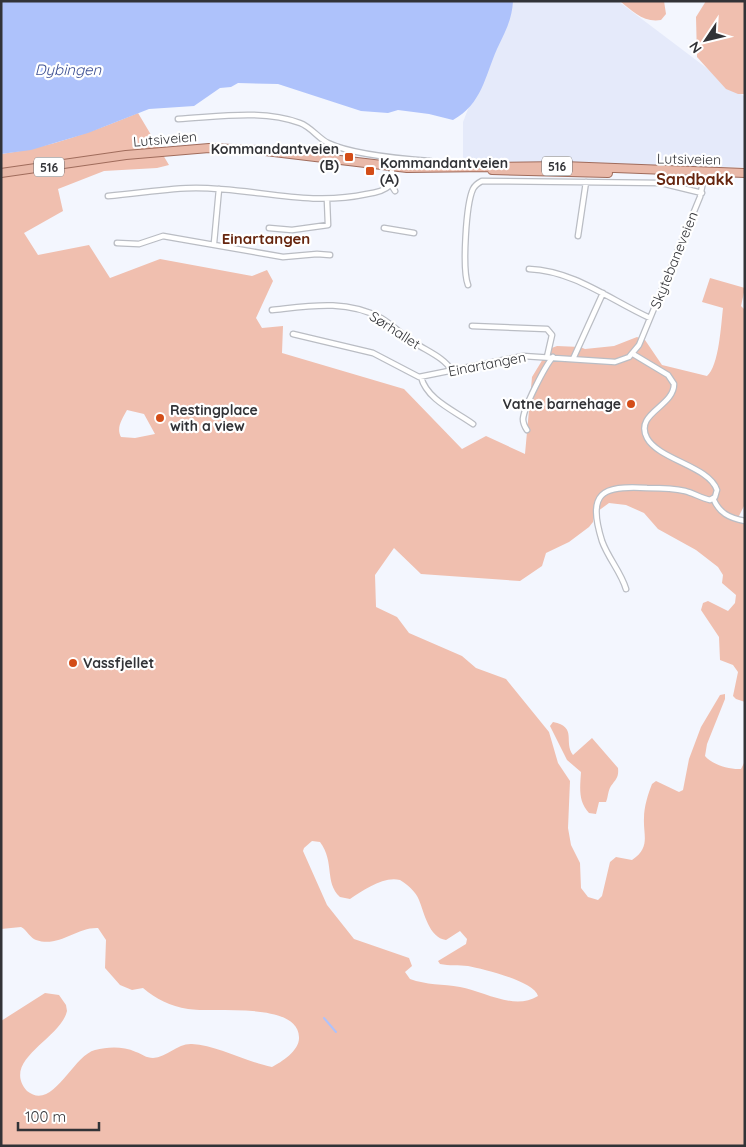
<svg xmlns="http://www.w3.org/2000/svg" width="746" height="1147" viewBox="0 0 746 1147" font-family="Quicksand,sans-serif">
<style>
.built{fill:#e5eafa}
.green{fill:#f0bfaf;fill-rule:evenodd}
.water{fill:#aec2fb}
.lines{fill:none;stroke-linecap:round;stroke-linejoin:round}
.stream{stroke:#aec2fb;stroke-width:2}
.minor-casing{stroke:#babdc4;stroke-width:7}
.primary-casing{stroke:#a06c5c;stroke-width:10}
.minor{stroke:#fff;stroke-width:4.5}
.primary{stroke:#e9b9a9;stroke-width:8}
.poi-dot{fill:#d34d18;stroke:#fff;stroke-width:2}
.labels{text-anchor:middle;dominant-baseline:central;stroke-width:4.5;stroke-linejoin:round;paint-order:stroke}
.shield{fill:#fff;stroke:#707073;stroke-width:1}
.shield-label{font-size:12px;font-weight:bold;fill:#323337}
.street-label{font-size:14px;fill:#323337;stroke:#fff}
.poi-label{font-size:14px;font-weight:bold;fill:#323337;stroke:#fff;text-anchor:start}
.water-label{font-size:15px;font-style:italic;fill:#3d5094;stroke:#fff}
.neighbourhood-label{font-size:15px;font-weight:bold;fill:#66250e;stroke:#fff}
.quarter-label{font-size:16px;font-weight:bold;fill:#66250e;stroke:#fff}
</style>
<rect width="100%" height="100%" fill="#f3f6fe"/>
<!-- built -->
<path class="built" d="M510 1H618L745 97V167L463 164V122Z"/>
<!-- green -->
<path class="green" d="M620 1H664L666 14 661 20C644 23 632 11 620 1Z
M706 1H745V94H738L726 89 697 57 696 17Z
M138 113 169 165 157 168 104 171 58 189 63 211 24 233 38 255 89 245 110 278 160 259 252 276 267 270 273 281 256 318 262 328 283 326 282 353 404 389 462 449 486 436 525 454 532 377 549 349 557 346 580 347 585 349 614 346 637 337 645 340 662 365 707 376C719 366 721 325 723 308L702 302 710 278 745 288 741 306 745 310V504L739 516 745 524V702L736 699 733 696 738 672 733 665 720 660 719 637 701 610 703 603 708 601 728 611 735 603 736 595 722 583 723 575 718 567 696 550 658 529 644 513 626 505 609 503 594 514 593 522 589 527 569 542 546 553 542 566 520 581 421 574 394 548 375 575 376 607 397 617 409 633 462 656 476 668 506 679 549 732 558 763 570 781 568 828 571 845 580 863 581 888 588 897 598 900 602 896 610 862 616 857 632 860C651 847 643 835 644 818 644 807 648 794 652 784L656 781 679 792 683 790 689 759 701 727 720 695 725 694V699L707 744 705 756C711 764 730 770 741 769L745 761V1146H1V1021L45 993 59 995 66 1005 67 1011C61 1039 0 1060 27 1091 53 1112 72 1056 95 1050 108 1047 122 1046 136 1052 142 1054 146 1058 153 1058 167 1057 178 1043 192 1044 216 1045 247 1062 272 1067 282 1062 300 1050 299 1037 298 1001 212 1013 188 1009 170 1006 156 999 143 988L132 990 120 985 105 968 106 940 98 928C76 927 59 948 36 940 30 938 27 930 21 927L1 929V154C49 148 94 131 138 113ZM127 410 144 414 155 434 135 438 121 437C116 428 122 419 127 410ZM312 841 320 842C335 862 324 882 340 897L350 899C364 890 383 876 400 880 407 884 416 892 419 900 424 912 429 938 446 940L460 931 467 939 466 944 438 961 440 964C449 966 459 965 468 966 483 969 534 981 538 996 514 1011 484 991 460 987 443 984 426 985 410 979L405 972 412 966 409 958 354 939 327 905 303 851 304 848Z
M553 722C578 727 563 742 573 755L592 738 618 768C619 777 616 779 611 786 608 790 608 798 606 802H599L596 814 589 813C578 801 580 788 581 772L567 760 550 726Z"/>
<!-- water -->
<path class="water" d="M1 1H513C512 20 505 32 497 49 485 76 482 104 453 120L429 114 398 110 388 113 361 111 278 84 238 83 231 87 220 88 194 106 149 109 88 133 31 150 1 154Z"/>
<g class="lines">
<!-- stream -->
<path class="stream" d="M324 1018 336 1032"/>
<!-- minor casing -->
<g class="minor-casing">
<path id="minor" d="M178 119C217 117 262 109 300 123 311 127 318 138 328 143 353 155 402 159 430 161
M323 158 327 143
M390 183 395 191
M108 196C137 194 167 188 196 188 256 188 307 207 367 194 374 193 384 191 389 186 392 181 392 172 392 167
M269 228 292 230 328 225 327 200
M384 228 414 233
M578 236 586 182
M117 243 139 244 163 236 283 257 317 254 330 255
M214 243 219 189
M529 269C575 271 610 300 650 318
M468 285C462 269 466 204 473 189 475 185 478 183 482 181L661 183 702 193
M272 310C309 306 346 299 381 318 393 325 403 336 415 343 427 351 445 358 452 371
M472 326 547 329 552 335 547 357
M293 334 373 353 419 377 523 356 615 362 629 357 639 345 700 197 705 172
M573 359 603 293
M421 377C427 400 455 411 473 424
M527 430C525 427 523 423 523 419 524 407 545 366 553 357
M713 498C719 513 729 518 745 521
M626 589C621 572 608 558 602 541 587 493 601 485 647 488 659 488 673 488 685 491 693 493 701 498 710 500L715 497 717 490C709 466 659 460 647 438 634 413 674 407 674 384L668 375 633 354"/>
</g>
<!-- primary casing -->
<g class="primary-casing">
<path id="primary" d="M492 170 608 173
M1 173 126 155 209 148 257 150 407 168 563 166 745 173"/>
</g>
<!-- minor -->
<use href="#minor" class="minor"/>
<!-- primary -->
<use href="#primary" class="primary"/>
</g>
<!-- markers -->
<g class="poi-dot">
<rect x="344" y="152" width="10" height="10" rx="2.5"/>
<rect x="365" y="166" width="10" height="10" rx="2.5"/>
<circle cx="631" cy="404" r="5"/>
<circle cx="160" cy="418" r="5"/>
<circle cx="73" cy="663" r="5"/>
</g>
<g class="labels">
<!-- shield labels -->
<g class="shield">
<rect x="542" y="156.5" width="30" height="19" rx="4"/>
<rect x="34" y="157.5" width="30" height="19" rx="4"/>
</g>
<g class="shield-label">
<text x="557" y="166">516</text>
<text x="49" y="167">516</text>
</g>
<!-- street labels -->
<g class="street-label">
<text transform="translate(165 139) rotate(-5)">Lutsiveien</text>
<text transform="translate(689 159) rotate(1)">Lutsiveien</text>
<text transform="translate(674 260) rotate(-68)">Skytebaneveien</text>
<text transform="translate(395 330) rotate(33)">Sørhallet</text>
<text transform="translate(487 364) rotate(-11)">Einartangen</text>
</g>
<!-- poi labels -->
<g class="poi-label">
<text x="339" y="149" text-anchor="end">Kommandantveien<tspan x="339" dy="16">(B)</tspan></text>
<text x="380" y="163">Kommandantveien<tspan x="380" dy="16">(A)</tspan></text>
<text x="621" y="404" text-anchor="end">Vatne barnehage</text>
<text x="170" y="410">Restingplace<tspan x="170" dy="16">with a view</tspan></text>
<text x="83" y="663">Vassfjellet</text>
</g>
<!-- water labels -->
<g class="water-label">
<text x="68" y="69">Dybingen</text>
</g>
<!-- neighbourhood labels -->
<g class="neighbourhood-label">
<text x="266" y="238">Einartangen</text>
</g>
<!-- quarter labels -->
<g class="quarter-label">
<text x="695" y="179">Sandbakk</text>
</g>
</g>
<!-- border -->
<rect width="746" height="1147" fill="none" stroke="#323337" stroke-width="5"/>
<!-- north arrow -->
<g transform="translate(706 40) rotate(235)" stroke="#ffffff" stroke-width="4" paint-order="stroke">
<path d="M0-4L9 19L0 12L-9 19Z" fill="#323337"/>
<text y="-8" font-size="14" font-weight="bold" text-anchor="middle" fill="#323337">N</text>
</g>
<!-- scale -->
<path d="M18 1122v8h81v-8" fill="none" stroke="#323337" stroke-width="2.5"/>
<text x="25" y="1122" font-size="15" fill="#323337" stroke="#ffffff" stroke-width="4" paint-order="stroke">100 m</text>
</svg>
